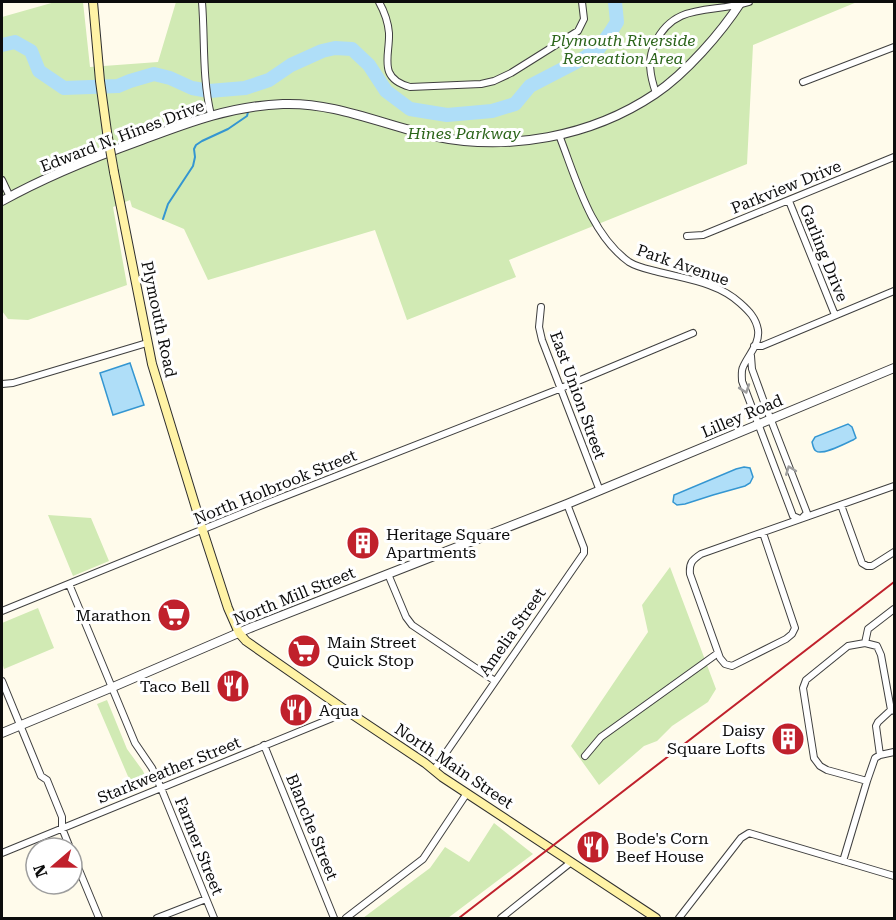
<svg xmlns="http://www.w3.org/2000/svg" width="896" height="920" viewBox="0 0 896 920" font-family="'Roboto Serif',serif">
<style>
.green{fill:#d1eab4}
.water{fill:#afdef8;stroke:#3496d1;stroke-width:1.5}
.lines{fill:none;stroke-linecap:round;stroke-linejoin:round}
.stream{stroke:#3496d1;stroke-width:2}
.river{stroke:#afdef8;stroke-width:14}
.minor-casing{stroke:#3f3f3f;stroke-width:8}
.tertiary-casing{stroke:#3f3f3f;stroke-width:10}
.secondary-casing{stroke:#2e2e2e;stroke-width:10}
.minor{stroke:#fff;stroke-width:6}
.tertiary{stroke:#fff;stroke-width:8}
.secondary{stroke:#fff3a6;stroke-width:8}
.rail{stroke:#c0212c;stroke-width:2}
.secondary-bridge-casing{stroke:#2e2e2e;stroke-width:10;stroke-linecap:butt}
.secondary-bridge{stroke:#fff3a6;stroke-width:8}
.oneway{stroke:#9e9e9e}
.labels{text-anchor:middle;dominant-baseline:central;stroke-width:6;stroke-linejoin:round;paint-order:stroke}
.park-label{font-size:16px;font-style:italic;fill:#2c651b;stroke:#fff}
.street-label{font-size:16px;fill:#0c0c0c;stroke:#fff}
.poi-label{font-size:16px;fill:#0c0c0c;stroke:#fff;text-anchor:start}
</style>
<rect width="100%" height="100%" fill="#fffbeb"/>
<!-- green -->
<path class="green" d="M55 2H83L90 67 158 62 176 2H857L753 45 747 164 509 260 516 277 407 320 375 230 208 280 184 229 132 207 130 200 113 207 127 285 28 320 8 319 2 311V17Z
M48 515 91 518 109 561 73 576Z
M670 567 716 689 708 702 672 726 657 741 644 746 599 785 571 746 648 632 642 605Z
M38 608 54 648 4 669 2 662V623Z
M107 700 127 749 143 771 148 782 133 788 97 704Z
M494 823 533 854 448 918H363L430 868 445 847 469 862Z"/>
<!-- water -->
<path class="water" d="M130 363 144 405 113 415 100 373Z
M848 424 852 427 856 438 853 440C846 443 822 456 816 451 813 449 813 445 812 442L815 437Z
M744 467 750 468 753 477 750 483 745 486 713 495 685 504 677 505 673 502 674 495 736 469Z"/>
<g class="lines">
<!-- stream -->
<path class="stream" d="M163 219 168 204 193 166 195 157 194 149 196 145 202 141 228 129 247 116 248 112"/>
<!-- river -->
<path class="river" d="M2 45 15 42 31 51 39 71 64 88 118 86 130 81 154 74 170 78 192 88 209 91 245 88 269 80 291 65 322 51 335 48 352 49 369 65 386 91 410 109 447 115 492 111 515 104 530 86 584 58 599 48 610 33 617 22 615 2"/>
<!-- minor casing -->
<g class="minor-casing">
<path id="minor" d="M202 2C205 39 202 78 211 115
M379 2C384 11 388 21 389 33 390 56 377 78 410 87L457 85 481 84 494 81 511 73 578 31 584 19 582 2
M803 82 894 47
M656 93C650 76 647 60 655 43 675 1 713 14 749 2
M559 135C576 178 590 234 629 262 637 267 647 269 655 271 685 279 717 282 740 303 749 311 756 318 758 330 760 344 748 355 743 367 741 371 742 377 742 381L793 516 800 519
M2 180 10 197
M789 201 835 315
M687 236 703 235 894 157
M541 307 539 327 542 340 600 491
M754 346H762L894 291
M751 356 752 369 764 402 807 513 803 517
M2 384 13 383 147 343
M841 505 862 563 867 566H872L894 552
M763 533 795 628 792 634 786 639 732 666 725 664 720 658 690 574C689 563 692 560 701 554L894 486
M388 574 406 617 412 625 495 681
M69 584 135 743 152 768 161 788 214 918
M2 611 265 504 554 391 693 333
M865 643 868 629 894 609
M2 681 41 776 47 780 62 817V828L70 848
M264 745 334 918
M880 755 876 726 878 722 891 710 894 711
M585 756 601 737 718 653
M434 770 584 553V548L567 504
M867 781 827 770 820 766 814 758 803 688 806 680 848 646 865 643 877 646 881 655 891 710
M2 853 347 712
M72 853 99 918
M843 861 867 781 875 758 880 755 894 752
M157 918 206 899
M346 918 423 859 467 793
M501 918 570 863
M679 918 741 838 749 833 894 876"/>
</g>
<!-- tertiary casing -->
<g class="tertiary-casing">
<path id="tertiary" d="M2 201C45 177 92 158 139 141 187 123 230 106 283 104 335 102 383 125 433 136 508 152 591 137 655 94 686 73 721 33 741 2
M2 733 113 687 250 628 567 504 894 368"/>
</g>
<!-- secondary casing -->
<g class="secondary-casing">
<path id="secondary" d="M93 2 100 81 107 132
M114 172 152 364 203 531 228 608 239 633 246 641 341 707 425 763 442 777 656 918"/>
</g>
<!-- minor -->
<use href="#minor" class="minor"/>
<!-- tertiary -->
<use href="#tertiary" class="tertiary"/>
<!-- secondary -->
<use href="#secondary" class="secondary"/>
<!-- rail -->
<path class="rail" d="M459 918 894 582"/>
<!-- secondary-bridge casing -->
<g class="secondary-bridge-casing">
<path id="secondary-bridge" d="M107 132 114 172"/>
</g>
<!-- secondary-bridge -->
<use href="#secondary-bridge" class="secondary-bridge"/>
</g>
<!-- one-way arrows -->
<defs><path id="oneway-chevron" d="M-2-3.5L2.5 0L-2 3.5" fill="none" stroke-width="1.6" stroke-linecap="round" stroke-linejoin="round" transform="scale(1.5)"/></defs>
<g class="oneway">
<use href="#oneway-chevron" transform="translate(745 389) rotate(71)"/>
<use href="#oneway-chevron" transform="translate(790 470) rotate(-111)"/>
</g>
<!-- icons -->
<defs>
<g id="building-disc" transform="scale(1.725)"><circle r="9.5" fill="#c0212c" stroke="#fff"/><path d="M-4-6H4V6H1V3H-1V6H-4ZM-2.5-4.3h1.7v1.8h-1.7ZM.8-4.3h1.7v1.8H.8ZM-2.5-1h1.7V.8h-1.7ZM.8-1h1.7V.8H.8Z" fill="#fff"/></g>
<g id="supermarket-disc" transform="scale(1.725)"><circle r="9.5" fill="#c0212c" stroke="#fff"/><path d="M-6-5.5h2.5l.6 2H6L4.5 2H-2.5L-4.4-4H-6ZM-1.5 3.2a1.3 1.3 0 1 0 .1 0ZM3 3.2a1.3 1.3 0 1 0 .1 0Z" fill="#fff"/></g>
<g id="restaurant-disc" transform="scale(1.725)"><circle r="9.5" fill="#c0212c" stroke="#fff"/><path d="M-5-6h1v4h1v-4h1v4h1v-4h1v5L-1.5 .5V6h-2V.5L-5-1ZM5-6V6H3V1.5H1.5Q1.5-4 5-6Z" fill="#fff"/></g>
</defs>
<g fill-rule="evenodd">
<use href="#building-disc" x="363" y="543"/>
<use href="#supermarket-disc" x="174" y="615"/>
<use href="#supermarket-disc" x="304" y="651"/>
<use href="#restaurant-disc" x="233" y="686"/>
<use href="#restaurant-disc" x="296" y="710"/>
<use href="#building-disc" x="788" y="739"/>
<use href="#restaurant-disc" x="593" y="847"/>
</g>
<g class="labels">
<!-- park labels -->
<g class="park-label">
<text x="623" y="40">Plymouth Riverside<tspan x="623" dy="18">Recreation Area</tspan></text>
<text x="464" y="133">Hines Parkway</text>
</g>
<!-- street labels -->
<g class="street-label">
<text transform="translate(122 136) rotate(-21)">Edward N. Hines Drive</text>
<text transform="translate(786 187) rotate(-22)">Parkview Drive</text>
<text transform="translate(824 253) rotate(68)">Garling Drive</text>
<text transform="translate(683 265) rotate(19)">Park Avenue</text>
<text transform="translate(159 319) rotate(78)">Plymouth Road</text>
<text transform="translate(578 395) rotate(70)">East Union Street</text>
<text transform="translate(742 416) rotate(-23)">Lilley Road</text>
<text transform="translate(275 487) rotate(-22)">North Holbrook Street</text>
<text transform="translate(294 596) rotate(-22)">North Mill Street</text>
<text transform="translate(512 632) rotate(-55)">Amelia Street</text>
<text transform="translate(454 766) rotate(34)">North Main Street</text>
<text transform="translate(169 770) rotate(-22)">Starkweather Street</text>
<text transform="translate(312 827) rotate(68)">Blanche Street</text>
<text transform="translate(199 846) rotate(68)">Farmer Street</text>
</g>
<!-- poi labels -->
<g class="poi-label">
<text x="386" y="534">Heritage Square<tspan x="386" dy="18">Apartments</tspan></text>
<text x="151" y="615" text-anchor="end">Marathon</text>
<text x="327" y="642">Main Street<tspan x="327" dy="18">Quick Stop</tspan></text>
<text x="210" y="686" text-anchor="end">Taco Bell</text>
<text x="319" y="710">Aqua</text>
<text x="765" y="730" text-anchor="end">Daisy<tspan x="765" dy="18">Square Lofts</tspan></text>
<text x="616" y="838">Bode's Corn<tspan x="616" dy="18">Beef House</tspan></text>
</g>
</g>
<!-- border -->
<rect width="896" height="920" fill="none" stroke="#0c0c0c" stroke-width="6"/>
<!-- north arrow -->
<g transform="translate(54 866) rotate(250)"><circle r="28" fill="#ffffff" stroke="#9e9e9e" stroke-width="1.5"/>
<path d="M0-4.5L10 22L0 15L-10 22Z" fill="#c0212c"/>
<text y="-9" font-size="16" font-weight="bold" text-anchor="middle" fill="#0c0c0c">N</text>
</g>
</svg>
